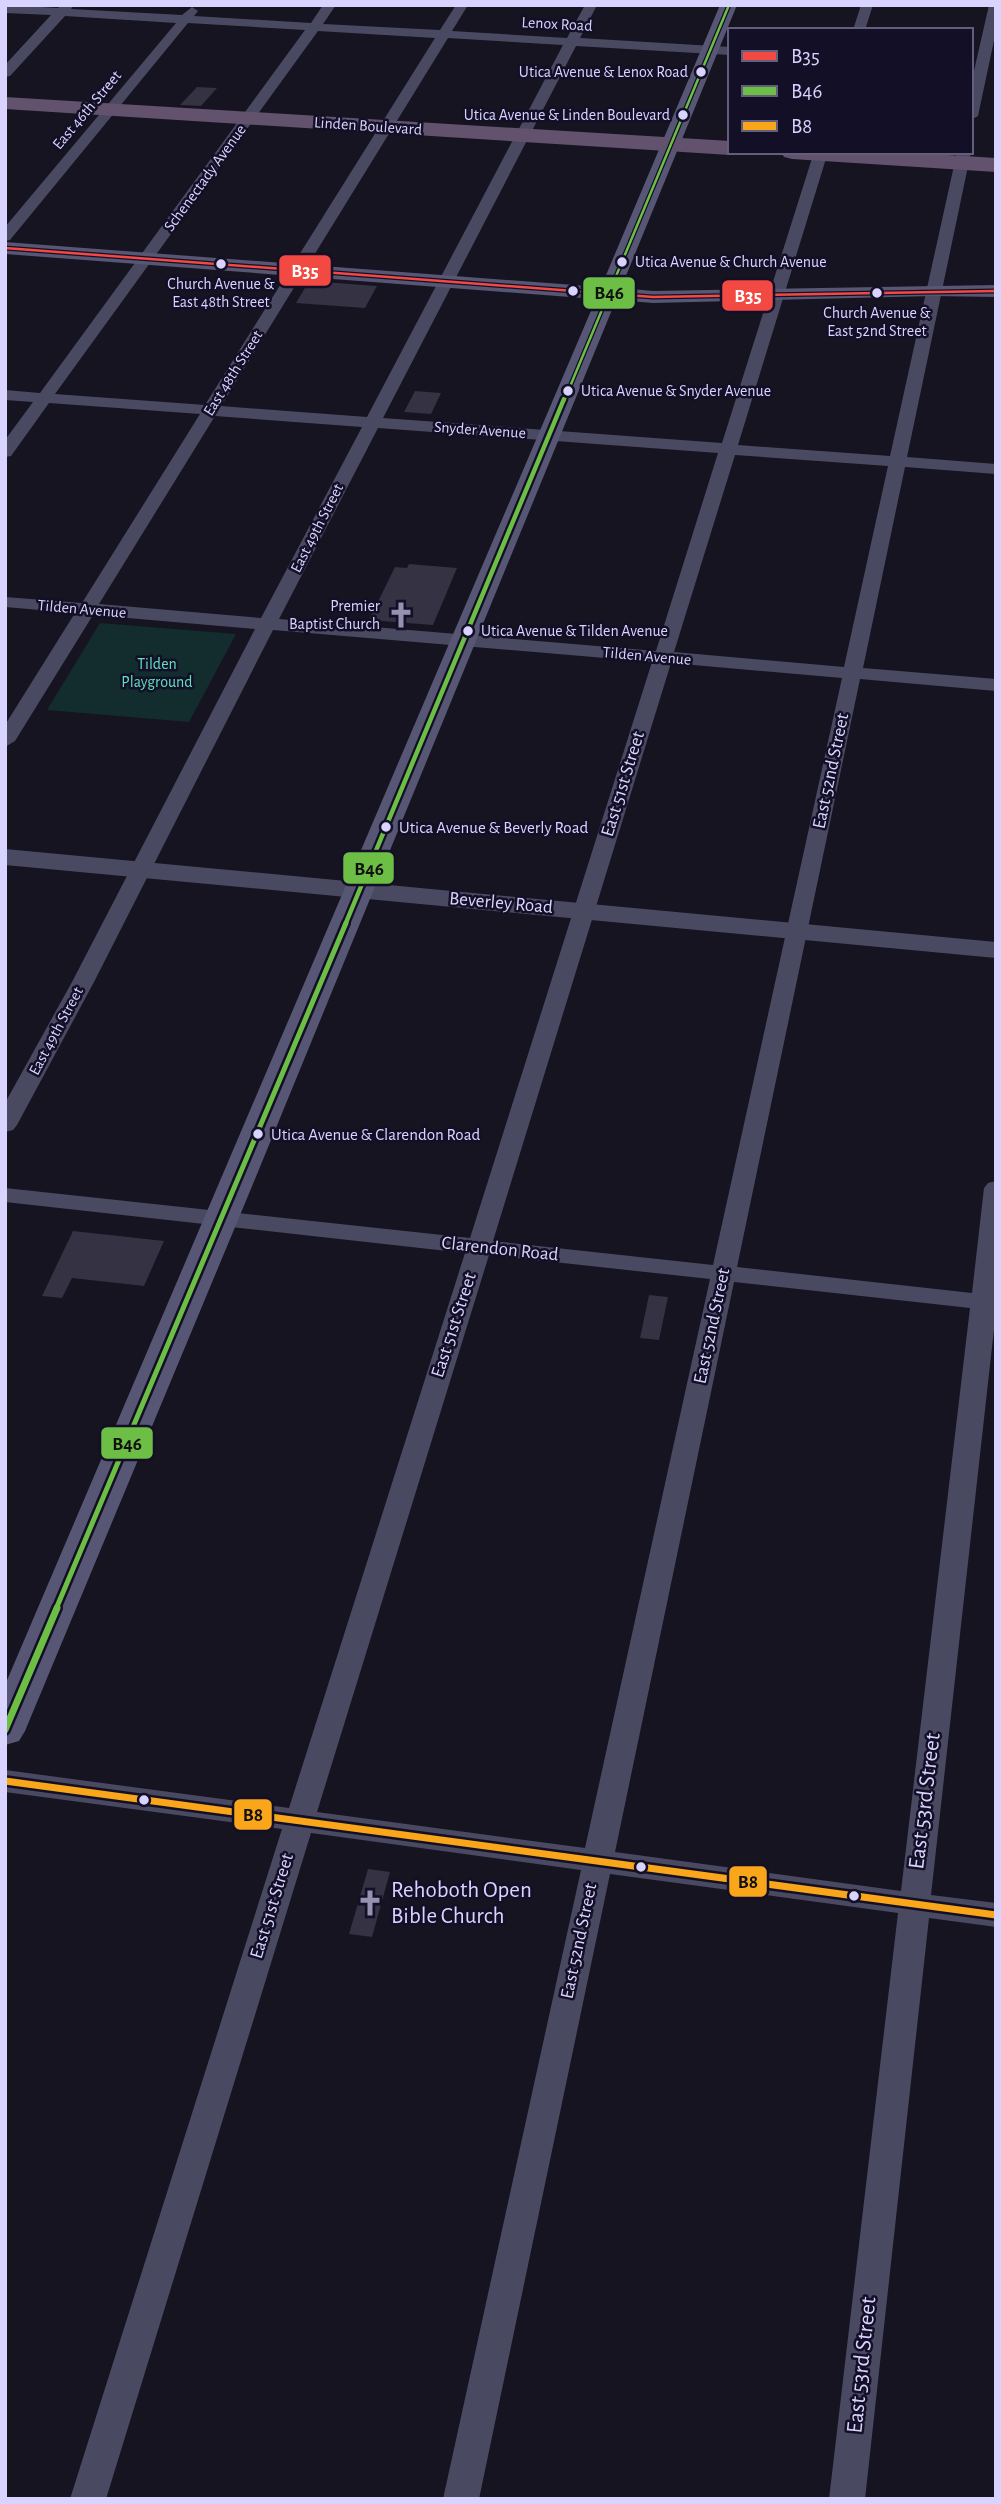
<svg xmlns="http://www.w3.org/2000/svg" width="1001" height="2504" viewBox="0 0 1001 2504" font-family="'Alegreya Sans',sans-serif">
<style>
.green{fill:#132c2d}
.building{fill:#343243}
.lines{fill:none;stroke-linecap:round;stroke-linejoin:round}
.minor{fill:#4a4962;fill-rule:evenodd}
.tertiary{fill:#4a4962;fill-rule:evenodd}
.secondary{fill:#575674;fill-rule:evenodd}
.trunk{fill:#62526e;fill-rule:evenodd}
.bus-1-casing{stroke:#130f26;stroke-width:5}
.bus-2-far3-casing{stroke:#130f26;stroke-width:5}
.bus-2-far2-casing{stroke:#130f26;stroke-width:9}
.bus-2-far1-casing{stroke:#130f26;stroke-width:10}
.bus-2-casing{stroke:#130f26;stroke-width:12}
.bus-3-casing{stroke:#130f26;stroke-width:12}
.bus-1{stroke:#f24942;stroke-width:2.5}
.bus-2-far3{stroke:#6cbe45;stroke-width:2.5}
.bus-2-far2{stroke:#6cbe45;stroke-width:4.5}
.bus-2-far1{stroke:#6cbe45;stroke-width:5}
.bus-2{stroke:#6cbe45;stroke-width:7}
.bus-3{stroke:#faa61a;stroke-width:7}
.bus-dot{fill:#d9d4ff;stroke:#130f26;stroke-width:2.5}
.labels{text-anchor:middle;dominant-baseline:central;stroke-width:5;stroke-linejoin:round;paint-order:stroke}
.far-street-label{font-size:16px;fill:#d9d4ff;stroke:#130f26}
.far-bus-label{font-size:16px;fill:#d9d4ff;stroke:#130f26;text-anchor:start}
.far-poi-label{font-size:16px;fill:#d9d4ff;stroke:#130f26;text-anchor:end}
.far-park-label{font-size:16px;fill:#5fe0c0;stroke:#130f26}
.bus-label{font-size:17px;fill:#d9d4ff;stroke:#130f26;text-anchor:start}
.street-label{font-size:19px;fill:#d9d4ff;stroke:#130f26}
.near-street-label{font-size:23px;fill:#d9d4ff;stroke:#130f26}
.near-poi-label{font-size:23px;fill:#d9d4ff;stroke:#130f26;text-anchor:start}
.line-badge{stroke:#130f26;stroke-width:2.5}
.badge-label{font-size:19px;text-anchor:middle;font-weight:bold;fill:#fff}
.pale-badge-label{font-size:19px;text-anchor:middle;font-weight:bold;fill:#111}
</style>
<rect width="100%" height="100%" fill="#161421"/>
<!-- green -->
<path class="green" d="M100 623 236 634 189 722 47 710Z"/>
<!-- building -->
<path class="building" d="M197 87 217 88 201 106 180 105Z
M309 281 377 286 365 308 296 303Z
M415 391 441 393 431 414 404 412Z
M409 564 457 568 433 625 369 620 395 567 407 568Z
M73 1231 164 1241 144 1286 72 1278 62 1298 42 1296Z
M649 1295 668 1297 659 1340 640 1338Z
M368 1869 390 1872 372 1937 349 1934Z"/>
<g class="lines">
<!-- minor -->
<path class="minor" d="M5 5 58 8 61 5H74L71 9 182 15 192 7 198 11 194 16 311 23 323 5H336L323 24 440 30 456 5H468L452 31 567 38 585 5H597L580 38 730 47V55L576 46 383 418 722 443 814 152H828L738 445 890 456 957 152H971L907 457 996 464V474L905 467 863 668 996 679V691L860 679 737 1267 972 1293 984 1188 988 1183 996 1181V1311L931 1895 996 1903V1927L929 1918 865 2499H829L898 1913 610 1874 479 2499H443L581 1870 311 1833 106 2499H70L282 1829 5 1792V1770L289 1808 465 1253 5 1202V1188L470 1238 652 662 273 630 94 982 17 1125 13 1130 5 1132V1103L72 982 255 629 93 615 15 741 5 747V725L75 613 5 607V597L82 603 200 414 49 403 11 456 5 457V440L33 402 5 400V390L40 393 305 30 188 23 10 240 5 241V227L176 23 65 16 10 76 5 77V65L51 15 5 13ZM318 31 435 38 205 405 55 394ZM448 38 563 45 367 417 221 406ZM215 416 362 427 261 618 99 604ZM378 428 718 453 656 651 279 619ZM735 455 888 466 844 667 674 652ZM671 663 842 678 713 1265 493 1241ZM489 1255 710 1279 585 1848 317 1812ZM734 1282 970 1308 901 1891 615 1852Z
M861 5H873L865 30H853Z
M989 5H996V31L978 116 971 120V84Z"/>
<!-- tertiary -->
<path class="tertiary" d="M5 849 996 942V958L5 865Z"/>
<!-- secondary -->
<path class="secondary" d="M720 5H737L621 288 653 291 996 285V297L933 296 653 303 616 300 248 1196 25 1731 19 1741 5 1745V1685L596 299 5 254V242L601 287Z"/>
<!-- trunk -->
<path class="trunk" d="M5 97 730 141V152H738L730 155 5 109Z
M781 152H900L996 158V172L792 159 784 157Z"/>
<!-- bus-1 casing -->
<g class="bus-1-casing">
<path id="bus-1" d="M5 248 653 297 996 291"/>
</g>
<!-- bus-2-far3 casing -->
<g class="bus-2-far3-casing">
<path id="bus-2-far3" d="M564 401 729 5"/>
</g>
<!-- bus-2-far2 casing -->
<g class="bus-2-far2-casing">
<path id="bus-2-far2" d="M345 925 564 399"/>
</g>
<!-- bus-2-far1 casing -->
<g class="bus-2-far1-casing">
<path id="bus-2-far1" d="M56 1609 346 923"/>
</g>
<!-- bus-2 casing -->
<g class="bus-2-casing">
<path id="bus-2" d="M5 1730 57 1608"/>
</g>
<!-- bus-3 casing -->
<g class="bus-3-casing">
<path id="bus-3" d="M5 1781 996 1915"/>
</g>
<!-- bus-1 -->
<use href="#bus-1" class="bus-1"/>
<!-- bus-2-far3 -->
<use href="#bus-2-far3" class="bus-2-far3"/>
<!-- bus-2-far2 -->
<use href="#bus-2-far2" class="bus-2-far2"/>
<!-- bus-2-far1 -->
<use href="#bus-2-far1" class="bus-2-far1"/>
<!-- bus-2 -->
<use href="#bus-2" class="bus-2"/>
<!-- bus-3 -->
<use href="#bus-3" class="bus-3"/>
</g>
<!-- icons -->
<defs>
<g id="church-bare" transform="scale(2.1)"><path d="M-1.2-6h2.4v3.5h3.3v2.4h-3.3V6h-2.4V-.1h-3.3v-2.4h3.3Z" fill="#9591b1" stroke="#130f26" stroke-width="2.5" paint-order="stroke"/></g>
</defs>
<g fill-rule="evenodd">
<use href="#church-bare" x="401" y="615"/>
<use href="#church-bare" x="370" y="1903"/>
</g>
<!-- markers -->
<g class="bus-dot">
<circle cx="701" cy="72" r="6"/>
<circle cx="683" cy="115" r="6"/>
<circle cx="622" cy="262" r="6"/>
<circle cx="221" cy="264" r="6"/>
<circle cx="573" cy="291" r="6"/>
<circle cx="877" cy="293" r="6"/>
<circle cx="568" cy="391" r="6"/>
<circle cx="468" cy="631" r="6"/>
<circle cx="386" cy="827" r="6"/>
<circle cx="258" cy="1134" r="6"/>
<circle cx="144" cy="1800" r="6"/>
<circle cx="641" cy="1867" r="6"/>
<circle cx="854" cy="1896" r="6"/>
</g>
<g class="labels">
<!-- far-street labels -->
<g class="far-street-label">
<text transform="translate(557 24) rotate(3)">Lenox Road</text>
<text transform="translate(87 110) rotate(-50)">East 46th Street</text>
<text transform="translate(368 126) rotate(4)">Linden Boulevard</text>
<text transform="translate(205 178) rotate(-54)">Schenectady Avenue</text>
<text transform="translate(233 373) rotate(-58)">East 48th Street</text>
<text transform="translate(480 430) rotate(4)">Snyder Avenue</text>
<text transform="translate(317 528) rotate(-63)">East 49th Street</text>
<text transform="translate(82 609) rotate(5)">Tilden Avenue</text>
<text transform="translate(647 656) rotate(5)">Tilden Avenue</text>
<text transform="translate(56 1031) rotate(-62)">East 49th Street</text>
</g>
<!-- far-bus labels -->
<g class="far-bus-label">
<text x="688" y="72" text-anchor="end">Utica Avenue &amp; Lenox Road</text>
<text x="670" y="115" text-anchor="end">Utica Avenue &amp; Linden Boulevard</text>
<text x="635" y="262">Utica Avenue &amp; Church Avenue</text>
<text x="221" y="284" text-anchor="middle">Church Avenue &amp;<tspan x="221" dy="18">East 48th Street</tspan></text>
<text x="877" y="313" text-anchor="middle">Church Avenue &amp;<tspan x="877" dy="18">East 52nd Street</tspan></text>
<text x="581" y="391">Utica Avenue &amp; Snyder Avenue</text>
<text x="481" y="631">Utica Avenue &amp; Tilden Avenue</text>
</g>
<!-- far-poi labels -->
<g class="far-poi-label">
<text x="380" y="606">Premier<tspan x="380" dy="18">Baptist Church</tspan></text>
</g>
<!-- far-park labels -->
<g class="far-park-label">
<text x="157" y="664">Tilden<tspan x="157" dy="18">Playground</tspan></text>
</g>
<!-- bus labels -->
<g class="bus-label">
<text x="399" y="827">Utica Avenue &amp; Beverly Road</text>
<text x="271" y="1134">Utica Avenue &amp; Clarendon Road</text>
</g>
<!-- street labels -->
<g class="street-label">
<text transform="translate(831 771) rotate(-78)">East 52nd Street</text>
<text transform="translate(623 784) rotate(-73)">East 51st Street</text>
<text transform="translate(501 903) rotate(5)">Beverley Road</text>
<text transform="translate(500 1249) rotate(6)">Clarendon Road</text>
<text transform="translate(454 1325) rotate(-72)">East 51st Street</text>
<text transform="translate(712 1326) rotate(-78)">East 52nd Street</text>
<text transform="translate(272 1906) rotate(-73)">East 51st Street</text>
<text transform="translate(579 1941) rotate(-78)">East 52nd Street</text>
</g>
<!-- near-street labels -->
<g class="near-street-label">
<text transform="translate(925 1801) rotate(-83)">East 53rd Street</text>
<text transform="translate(862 2365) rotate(-84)">East 53rd Street</text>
</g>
<!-- near-poi labels -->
<g class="near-poi-label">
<text x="391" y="1890">Rehoboth Open<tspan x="391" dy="26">Bible Church</tspan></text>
</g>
</g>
<g class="line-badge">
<rect x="278" y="254" width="54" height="33" rx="7" fill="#f24942"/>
<rect x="582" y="276" width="54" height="34" rx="7" fill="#6cbe45"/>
<rect x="721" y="279" width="53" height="33" rx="7" fill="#f24942"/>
<rect x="342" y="851" width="53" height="34" rx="7" fill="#6cbe45"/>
<rect x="100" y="1426" width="54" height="34" rx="7" fill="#6cbe45"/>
<rect x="233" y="1798" width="40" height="33" rx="7" fill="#faa61a"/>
<rect x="728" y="1865" width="40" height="33" rx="7" fill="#faa61a"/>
</g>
<g class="badge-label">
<text x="305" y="277">B35</text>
<text x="748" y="302">B35</text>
</g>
<g class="pale-badge-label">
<text x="609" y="299">B46</text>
<text x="369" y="875">B46</text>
<text x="127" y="1450">B46</text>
<text x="253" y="1821">B8</text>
<text x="748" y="1888">B8</text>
</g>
<!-- border -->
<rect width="1001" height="2504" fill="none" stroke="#d9d4ff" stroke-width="14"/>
<!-- legend -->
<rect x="728" y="28" width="245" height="126" fill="#130f26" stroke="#625e7d" stroke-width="2"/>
<rect x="742" y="51" width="35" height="10" fill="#f24942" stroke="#625e7d" stroke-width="2"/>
<text x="791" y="63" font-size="21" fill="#d9d4ff">B35</text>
<rect x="742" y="86" width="35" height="10" fill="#6cbe45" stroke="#625e7d" stroke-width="2"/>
<text x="791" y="98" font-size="21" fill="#d9d4ff">B46</text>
<rect x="742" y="121" width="35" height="10" fill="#faa61a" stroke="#625e7d" stroke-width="2"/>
<text x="791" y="133" font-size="21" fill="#d9d4ff">B8</text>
</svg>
